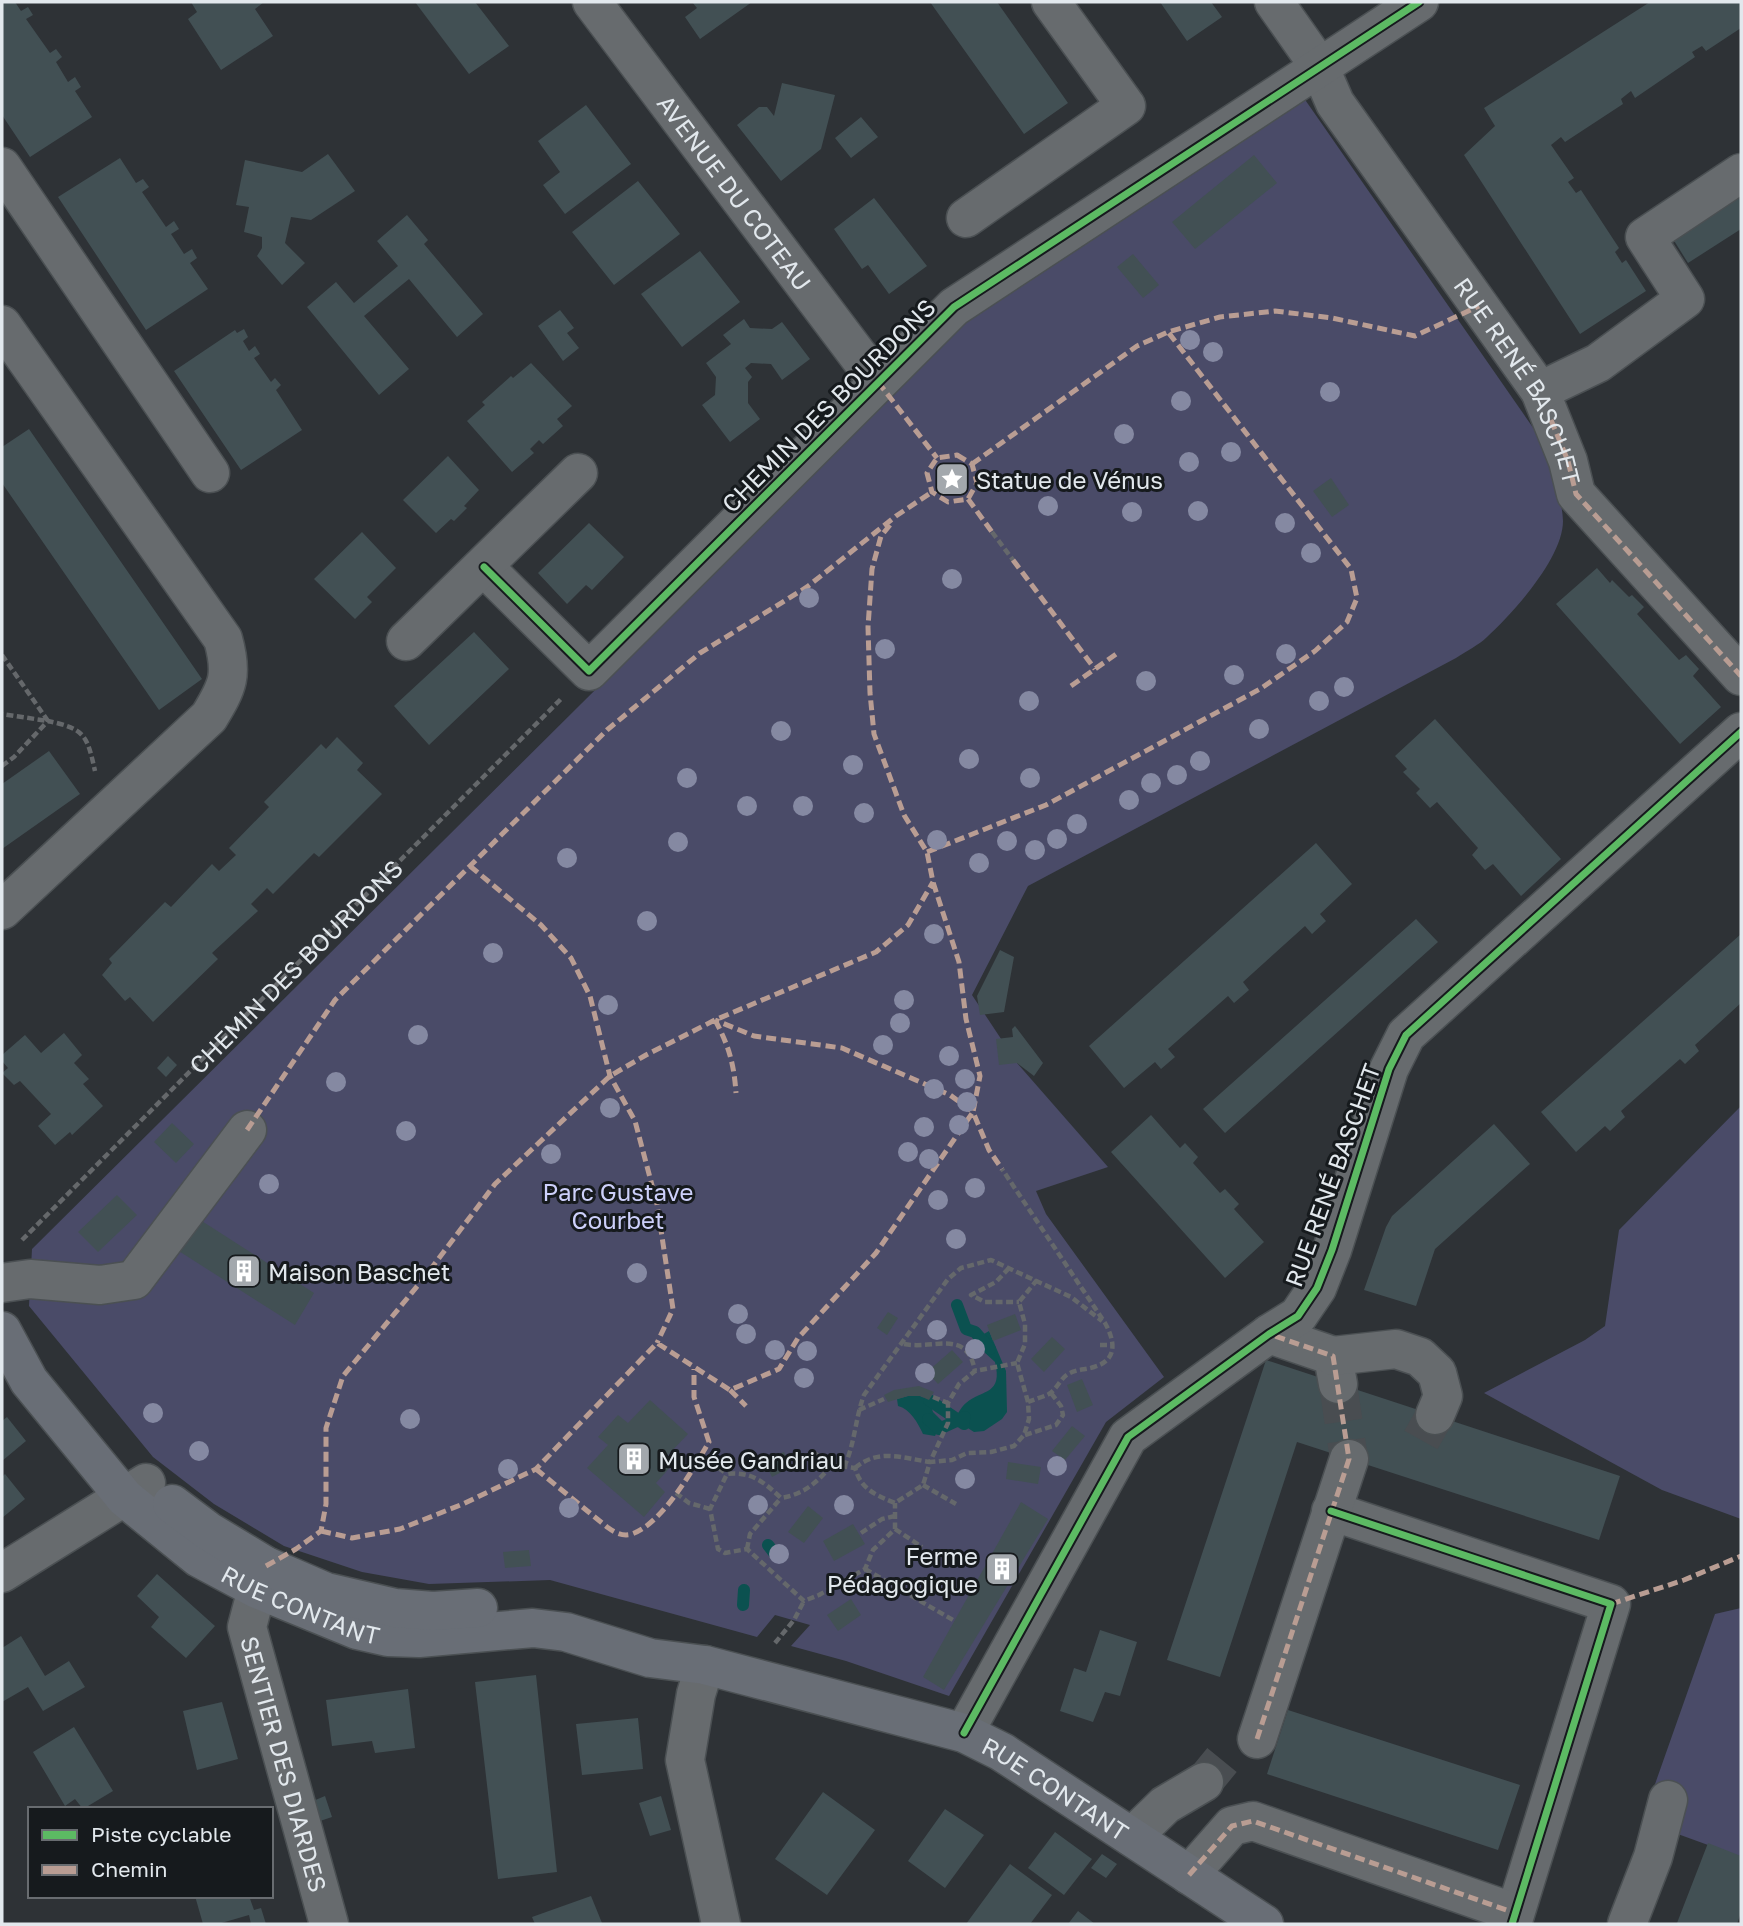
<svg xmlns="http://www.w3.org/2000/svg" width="1743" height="1926" viewBox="0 0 1743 1926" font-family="'Golos Text',sans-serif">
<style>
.green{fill:#4a4b68}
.water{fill:#0b5150}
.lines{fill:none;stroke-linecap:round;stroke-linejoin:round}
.stream{stroke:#0b5150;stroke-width:12}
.building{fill:#425054}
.minor-tunnel{stroke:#494d51;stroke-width:38;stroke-dasharray:38 19;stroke-linecap:butt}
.minor-casing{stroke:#4b5053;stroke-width:41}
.major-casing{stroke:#4b5053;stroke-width:41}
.path{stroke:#65686b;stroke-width:4.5;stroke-dasharray:7 3.5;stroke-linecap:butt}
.minor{stroke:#676b6e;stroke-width:38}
.major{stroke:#696e76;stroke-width:38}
.quiet{stroke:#b99d93;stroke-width:5;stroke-dasharray:10 5;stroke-linecap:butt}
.cycleway-casing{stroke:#161a1d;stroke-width:11}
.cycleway{stroke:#5cba63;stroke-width:7}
.tree{fill:#8589a2}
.labels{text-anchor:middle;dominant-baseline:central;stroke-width:6;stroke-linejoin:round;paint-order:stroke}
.street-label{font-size:24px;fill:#e2e8ed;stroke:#161a1d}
.poi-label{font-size:24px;fill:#e2e8ed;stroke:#161a1d;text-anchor:start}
.park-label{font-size:24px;fill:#cdd0fa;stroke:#161a1d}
</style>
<rect width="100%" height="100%" fill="#2e3236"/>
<!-- green -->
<path class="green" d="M1299 91 1543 442C1550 465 1562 496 1563 521 1563 558 1513 613 1487 637 1479 645 1466 651 1456 658L1028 886 972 995 1017 1063 1108 1167 1036 1191 1046 1214 1164 1377 1106 1422 949 1696 846 1661 791 1646 810 1625 775 1615 757 1637 550 1580 429 1584 362 1572 284 1546 214 1504 153 1457 29 1306 32 1249 987 301Z
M1741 1106V1519L1662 1490 1484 1393 1585 1340 1605 1326 1619 1230Z
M1741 1608V1857L1642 1821 1715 1614Z"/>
<!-- water -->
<path class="water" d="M989 1331 1006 1371 1007 1412 1002 1419 984 1431 974 1432 960 1423 952 1426C954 1419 961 1407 966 1403 983 1389 1003 1395 995 1362L972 1341Z
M908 1396H920L929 1400 933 1412 942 1421 935 1436 923 1434C918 1423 910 1409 898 1406L897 1399Z"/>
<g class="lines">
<!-- stream -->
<path class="stream" d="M957 1305 966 1329 975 1332 990 1349
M929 1400 964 1424
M928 1419 939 1429 965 1417
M768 1545 775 1554
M743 1605 744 1590"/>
</g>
<!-- building -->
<path class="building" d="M2 2H15L21 11 28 7 33 15 26 19 50 53 56 49 62 57 56 62 68 82 75 77 81 87 75 91 92 117 30 157 2 115Z
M191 2H264L255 9 273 36 221 70 188 19 197 12Z
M415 2H475L509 46 469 74Z
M692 2H752L700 39 685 17 697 8Z
M930 2H997L1068 103 1024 134Z
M1160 2H1211L1222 17 1187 41Z
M1650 2H1741V28L1706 51 1702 46 1692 52 1695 57 1635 98 1631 91 1621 99 1623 104 1565 142 1561 137 1551 145 1574 178 1568 182 1576 193 1581 190 1619 248 1615 252 1622 263 1626 260 1646 291 1580 334 1464 155 1495 126 1484 108Z
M782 83 835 95 821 149 781 181 737 125 759 107H767L774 116Z
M586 105 631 164 565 214 543 185 560 172 538 141Z
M861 117 878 137 851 158 835 138Z
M328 154 355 191 311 220 291 217 285 243 305 263 282 285 257 256 262 248V237L244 232 249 207 236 205 245 160 302 172Z
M1254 155 1277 183 1195 249 1172 222Z
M120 158 136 183 143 179 149 187 142 192 166 227 174 221 179 229 171 234 184 254 192 249 197 258 190 263 208 289 146 330 58 197Z
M638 181 680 234 614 285 572 232Z
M1741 194V229L1688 263 1673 239Z
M874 198 927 266 889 294 868 265 862 269 834 229Z
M407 215 428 240 424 244 483 314 457 337 409 279 364 316 409 369 379 395 307 307 336 282 354 303 398 266 377 241Z
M700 251 740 302 682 347 641 294Z
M1133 254 1159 285 1143 298 1117 267Z
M560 310 574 328 567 333 579 348 563 361 538 326Z
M744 319 750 328 772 329 782 322 810 359 782 380 771 364 751 363 745 368 752 377 748 382V403L760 419 730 442 702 405 715 395 716 377 706 363 731 344 723 335Z
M244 329 248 337 243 341 249 351 255 346 260 354 254 358 271 382 275 378 281 385 276 390 302 430 241 470 174 371 235 330 237 333Z
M531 363 572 406 557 419 563 426 543 444 539 440 530 449 534 453 512 472 467 421 485 405 482 402 511 376 513 378Z
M29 429 202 679 159 710 2 483V447Z
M448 456 479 490 464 506 467 508 454 521 451 519 436 533 403 500Z
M1331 478 1349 505 1332 517 1313 491Z
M589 523 624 557 592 590 586 585 567 604 538 573Z
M362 532 396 568 367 597 372 602 355 619 314 579Z
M1597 568 1610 583 1612 580 1629 597 1632 595 1644 607 1637 614 1679 660 1686 655 1699 669 1693 676 1721 707 1680 744 1556 604Z
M474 632 509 669 429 745 394 706Z
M1435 719 1561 859 1521 896 1493 864 1485 870 1472 855 1478 848 1437 802 1430 808 1416 793 1420 789 1403 772 1407 769 1395 756Z
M337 737 363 763 357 770 382 794 319 857 314 853 273 894 267 888 251 904 258 911 212 953 218 959 153 1022 130 997 125 1001 102 975 112 963 109 959 165 902 171 907 212 864 219 871 236 855 229 848 269 807 264 802 321 744 326 749Z
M49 751 80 794 2 849V784Z
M1316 843 1352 884 1320 914 1326 921 1312 934 1305 926 1243 982 1249 990 1234 1003 1228 996 1168 1049 1175 1057 1161 1069 1155 1062 1124 1088 1089 1046Z
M1416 919 1438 942 1225 1133 1203 1109Z
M1741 934V1003L1695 1045 1699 1051 1685 1064 1680 1059 1621 1111 1625 1117 1610 1131 1605 1126 1576 1152 1541 1112Z
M1000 950 1014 957 1004 1012 980 1015 977 996Z
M1015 1026 1043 1063 1034 1076 1017 1063 999 1065 996 1039 1013 1037 1012 1029Z
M64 1033 82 1055 74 1063 89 1079 83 1084 103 1106 72 1135 70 1132 55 1145 38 1126 51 1114 20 1081 14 1085 2 1073 8 1068 2 1061V1055L25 1035 41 1053Z
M168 1056 177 1065 166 1077 157 1068Z
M1151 1115 1180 1148 1185 1143 1198 1157 1193 1163 1220 1193 1225 1189 1239 1204 1234 1209 1264 1242 1225 1278 1111 1152Z
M172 1123 194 1144 176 1163 154 1142Z
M1494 1124 1530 1164 1435 1249 1416 1306 1364 1290 1386 1227 1392 1216Z
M117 1195 137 1215 98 1252 78 1232Z
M194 1216 314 1293 295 1325 174 1248Z
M888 1312 898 1318 887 1335 877 1328Z
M1015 1314 1021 1330 993 1341 987 1325Z
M1052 1337 1065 1349 1044 1372 1031 1359Z
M952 1350 963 1362 938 1384 927 1372Z
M1266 1360 1620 1476 1599 1540 1297 1442 1220 1677 1167 1660Z
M1082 1379 1093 1405 1077 1412 1067 1385Z
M919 1386 934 1392 929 1400 920 1396H908L888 1402 884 1395 894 1390Z
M650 1400 688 1434 668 1455 675 1462 656 1483 665 1492 644 1517 587 1468 608 1445 598 1437 618 1415 628 1423Z
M7 1417 26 1441 2 1461V1421Z
M1072 1426 1085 1436 1065 1460 1052 1451Z
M784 1452 791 1467 772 1477 764 1461Z
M1008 1462 1041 1467 1038 1484 1006 1479Z
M5 1474 25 1499 2 1518V1477Z
M1021 1502 1048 1519 944 1690 923 1677Z
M808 1506 823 1518 804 1543 788 1532Z
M853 1524 865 1544 834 1561 823 1541Z
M529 1550 531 1566 505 1568 503 1552Z
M157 1574 215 1626 186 1658 151 1627 159 1617 137 1596Z
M851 1599 861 1615 838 1631 827 1615Z
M1100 1630 1137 1642 1120 1696 1105 1692 1093 1722 1060 1711 1074 1668 1086 1672Z
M21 1636 45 1676 69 1661 85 1687 43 1711 28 1687 2 1702V1648Z
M536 1675 557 1872 498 1879 475 1682Z
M408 1689 415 1748 375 1753 372 1741 332 1746 326 1700Z
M222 1702 238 1759 197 1770 183 1711Z
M1288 1710 1520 1785 1498 1850 1267 1774Z
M638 1718 643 1769 582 1775 576 1724Z
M74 1727 113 1791 83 1809 75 1799 65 1806 33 1752Z
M823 1792 875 1830 827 1895 775 1859Z
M325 1796 332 1817 320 1821 313 1801Z
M661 1796 671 1830 650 1836 639 1803Z
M945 1809 984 1835 945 1888 908 1861Z
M1055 1832 1092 1859 1064 1895 1028 1868Z
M1708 1843 1741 1856V1913L1737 1924 1677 1923Z
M1102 1854 1117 1864 1106 1878 1091 1868Z
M1010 1864 1052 1895 1030 1924H966Z
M195 1896H249L254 1910 261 1908 266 1924H251L249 1915 218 1924H203Z
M591 1896 602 1923 535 1924 532 1917Z
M1078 1911 1095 1924H1068Z"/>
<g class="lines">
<!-- minor-tunnel -->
<path class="minor-tunnel" d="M1338 1384 1349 1459
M1421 1440 1435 1415
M1204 1782 1222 1760"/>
<!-- minor casing -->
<g class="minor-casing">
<g id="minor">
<path id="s2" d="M592 2 878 382"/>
<path id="s3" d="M1274 2 1319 66 1335 103 1540 391 1568 461 1576 494 1741 676"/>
<path d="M2 167 210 473"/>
<path d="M966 218 1126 106 1051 2"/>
<path d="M2 325 223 639C233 675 228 686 209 717L2 910"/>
<path d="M1540 391 1598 363 1685 299 1645 237 1741 173"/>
<path d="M484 567 589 671 954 307 1419 2"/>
<path d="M406 641 578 473"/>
<path d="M2 1283 30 1279 100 1285 134 1280 247 1130"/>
<path d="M1269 1334 1333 1356 1338 1384"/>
<path d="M1333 1356 1396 1349 1420 1357 1437 1373 1443 1396 1435 1415"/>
<path d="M1331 1511 1611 1604 1512 1924"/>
<path id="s4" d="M266 1566 257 1589 247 1627 329 1924"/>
<path d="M2 1573 146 1483"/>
<path d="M705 1665 696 1694 685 1760 721 1924"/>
<path d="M964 1733 1128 1437 1269 1334 1298 1316 1317 1288 1332 1250 1389 1069 1406 1035 1741 732"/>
<path d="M1257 1739 1349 1459"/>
<path d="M1132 1837 1165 1805 1204 1782"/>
<path d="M1189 1875 1232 1826 1253 1821 1515 1913"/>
<path d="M1627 1924 1653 1857 1668 1800"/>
</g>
</g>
<!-- major casing -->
<g class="major-casing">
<g id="major">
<path id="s5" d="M2 1331 29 1381 125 1498 199 1558 257 1589 357 1630 388 1637 419 1638 533 1628 566 1632 650 1658 705 1665 964 1733 1002 1752 1264 1924"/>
<path d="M172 1504 208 1531 266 1566 326 1592 395 1608 433 1611 478 1608"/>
</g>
</g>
<!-- path -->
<g class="path">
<path d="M992 532 1013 560"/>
<path d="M2 655 48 721 2 714"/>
<path d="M2 766 14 757 48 721C85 729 87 735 95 771"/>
<path id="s1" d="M22 1240 562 698"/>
<path d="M1009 1268 996 1282 971 1295 985 1302H1019"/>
<path d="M904 1344C934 1350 967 1328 975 1371"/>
<path d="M1100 1345H1113"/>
<path d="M933 1397 948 1403"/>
<path d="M1028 1402 1017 1363 1025 1344V1324L1019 1302 1037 1280"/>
<path d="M859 1410 884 1399"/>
<path d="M1025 1435 1056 1425 1063 1415 1061 1406 1051 1393"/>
<path d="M813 1452 832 1465 855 1468C861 1489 875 1495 895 1503L923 1485 930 1462 952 1460 967 1453 991 1452 1014 1446 1024 1435 1029 1419 1028 1402C1035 1399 1043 1397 1049 1394 1057 1389 1060 1379 1068 1374 1077 1369 1085 1370 1094 1367 1118 1360 1115 1341 1105 1323L1002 1169"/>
<path d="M701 1456 727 1474"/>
<path d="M832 1465C817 1482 805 1494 781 1498 764 1482 751 1471 727 1474L710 1509 718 1549 725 1553 747 1549 804 1601 819 1595 865 1569 873 1550 895 1529V1503"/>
<path d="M844 1467C855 1444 855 1419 864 1395L948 1279 961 1268 991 1260 1071 1297 1102 1321"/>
<path d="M855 1468C879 1448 901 1458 930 1462L948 1423V1403L959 1384 975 1371 1017 1363"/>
<path d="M923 1485 956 1504"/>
<path d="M676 1493 689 1503 710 1509"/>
<path d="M895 1529 922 1547"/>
<path d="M861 1533 882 1519 895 1516"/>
<path d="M747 1549 750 1534 781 1498"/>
<path d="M865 1569 953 1620"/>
<path d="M775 1643 794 1620 804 1601"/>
</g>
<!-- minor -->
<use href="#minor" class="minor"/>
<!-- major -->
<use href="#major" class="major"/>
<!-- quiet -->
<path class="quiet" d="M878 382 937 458
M1551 420 1568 461 1576 494 1741 676
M957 455 972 464 977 483 968 499 948 502 932 492 927 473 937 458Z
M972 464 1137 346 1168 332 1220 317 1275 311 1332 318 1415 336 1479 306
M968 499 992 532
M890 525 881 536 872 569 868 627 870 693 874 734 904 815 927 852 933 882 959 962 966 1019 980 1076 973 1112 989 1150 1002 1169
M1013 560 1095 669
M1071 686 1119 652
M927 852 1046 805 1260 689 1315 651 1347 622 1357 598 1351 569 1168 332
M470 866 541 925 571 958 590 996 610 1076 635 1121 657 1204 673 1309 657 1343
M715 1020C729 1046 734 1064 736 1093
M247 1130 335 1000 607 730 700 653 807 587 896 516 932 492
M730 1390 746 1406
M536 1469 607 1527C614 1532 622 1537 632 1534 663 1523 693 1469 709 1442L694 1397V1369
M321 1531 352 1538 400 1529 463 1504 536 1469 657 1343 730 1390 779 1369 798 1338 876 1253 973 1112 950 1095 842 1048 754 1036 715 1020
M266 1566 296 1549 321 1531 326 1504V1428L343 1376 424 1278 495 1184 610 1076 646 1055 715 1020 876 952 908 925 933 882
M1611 1604 1684 1580 1741 1556
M1257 1739 1349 1459 1333 1356 1269 1334
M1189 1875 1232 1826 1253 1821 1515 1913"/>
<!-- cycleway casing -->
<g class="cycleway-casing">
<path id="cycleway" d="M484 567 589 671 954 307 1419 2
M1331 1511 1611 1604 1512 1924
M964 1733 1128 1437 1269 1334 1298 1316 1317 1288 1332 1250 1389 1069 1406 1035 1741 732"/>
</g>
<!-- cycleway -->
<use href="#cycleway" class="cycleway"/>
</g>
<!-- trees -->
<g class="tree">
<circle cx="1190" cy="340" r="10"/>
<circle cx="1213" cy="352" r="10"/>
<circle cx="1330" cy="392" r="10"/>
<circle cx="1181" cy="401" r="10"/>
<circle cx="1124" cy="434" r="10"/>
<circle cx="1231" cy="452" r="10"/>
<circle cx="1189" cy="462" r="10"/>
<circle cx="1048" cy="506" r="10"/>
<circle cx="1198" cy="511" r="10"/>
<circle cx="1132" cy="512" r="10"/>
<circle cx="1285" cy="523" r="10"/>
<circle cx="1311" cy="553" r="10"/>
<circle cx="952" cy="579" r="10"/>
<circle cx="809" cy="598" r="10"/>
<circle cx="885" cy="649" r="10"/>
<circle cx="1286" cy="654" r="10"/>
<circle cx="1234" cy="675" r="10"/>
<circle cx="1146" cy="681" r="10"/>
<circle cx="1344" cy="687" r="10"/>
<circle cx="1029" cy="701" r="10"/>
<circle cx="1319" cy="701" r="10"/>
<circle cx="1259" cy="729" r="10"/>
<circle cx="781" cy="731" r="10"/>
<circle cx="969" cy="759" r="10"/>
<circle cx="1200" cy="761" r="10"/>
<circle cx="853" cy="765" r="10"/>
<circle cx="1177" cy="775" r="10"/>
<circle cx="687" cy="778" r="10"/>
<circle cx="1030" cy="778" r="10"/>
<circle cx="1151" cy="783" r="10"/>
<circle cx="1129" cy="800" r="10"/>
<circle cx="747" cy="806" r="10"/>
<circle cx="803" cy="806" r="10"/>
<circle cx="864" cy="813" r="10"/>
<circle cx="1077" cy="824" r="10"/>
<circle cx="1057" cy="839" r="10"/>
<circle cx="937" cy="840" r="10"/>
<circle cx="1007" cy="841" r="10"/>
<circle cx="678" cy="842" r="10"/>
<circle cx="1035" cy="850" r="10"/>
<circle cx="567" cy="858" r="10"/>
<circle cx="979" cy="863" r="10"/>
<circle cx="647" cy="921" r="10"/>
<circle cx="934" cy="934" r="10"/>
<circle cx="493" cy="953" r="10"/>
<circle cx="904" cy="1000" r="10"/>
<circle cx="608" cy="1005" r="10"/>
<circle cx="900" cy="1023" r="10"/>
<circle cx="418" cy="1035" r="10"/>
<circle cx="883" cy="1045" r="10"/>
<circle cx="949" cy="1056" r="10"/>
<circle cx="965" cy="1079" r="10"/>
<circle cx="336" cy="1082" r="10"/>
<circle cx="934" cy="1089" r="10"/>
<circle cx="967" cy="1102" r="10"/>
<circle cx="610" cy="1108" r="10"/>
<circle cx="959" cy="1125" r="10"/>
<circle cx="924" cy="1127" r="10"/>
<circle cx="406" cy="1131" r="10"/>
<circle cx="908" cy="1152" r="10"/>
<circle cx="551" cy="1154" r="10"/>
<circle cx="929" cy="1159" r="10"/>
<circle cx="269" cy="1184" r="10"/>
<circle cx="975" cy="1188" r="10"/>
<circle cx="938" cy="1200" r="10"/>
<circle cx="956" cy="1239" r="10"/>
<circle cx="637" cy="1273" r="10"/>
<circle cx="738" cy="1314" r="10"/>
<circle cx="937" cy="1330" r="10"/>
<circle cx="746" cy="1334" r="10"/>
<circle cx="975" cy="1349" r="10"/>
<circle cx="775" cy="1350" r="10"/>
<circle cx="807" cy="1351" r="10"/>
<circle cx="925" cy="1373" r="10"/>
<circle cx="804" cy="1378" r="10"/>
<circle cx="153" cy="1413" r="10"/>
<circle cx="410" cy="1419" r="10"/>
<circle cx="199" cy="1451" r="10"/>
<circle cx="1057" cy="1466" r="10"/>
<circle cx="508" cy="1469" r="10"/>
<circle cx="965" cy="1479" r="10"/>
<circle cx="758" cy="1505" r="10"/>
<circle cx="844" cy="1505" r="10"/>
<circle cx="569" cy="1508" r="10"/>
<circle cx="779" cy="1554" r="10"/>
</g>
<!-- icons -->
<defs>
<g id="sight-square" transform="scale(1.75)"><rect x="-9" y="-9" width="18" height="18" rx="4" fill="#a3a8ad" stroke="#161a1d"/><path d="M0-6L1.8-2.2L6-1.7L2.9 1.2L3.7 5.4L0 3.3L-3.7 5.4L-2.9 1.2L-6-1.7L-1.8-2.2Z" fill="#fff"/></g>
<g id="building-square" transform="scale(1.75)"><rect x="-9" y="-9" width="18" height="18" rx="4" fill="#a3a8ad" stroke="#161a1d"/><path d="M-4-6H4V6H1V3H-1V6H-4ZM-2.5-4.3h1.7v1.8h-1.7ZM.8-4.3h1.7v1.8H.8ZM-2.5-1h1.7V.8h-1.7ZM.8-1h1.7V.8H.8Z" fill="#fff"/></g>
</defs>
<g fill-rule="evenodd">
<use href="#sight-square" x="952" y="479"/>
<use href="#building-square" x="244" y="1271"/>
<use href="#building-square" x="634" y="1459"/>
<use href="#building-square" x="1002" y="1569"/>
</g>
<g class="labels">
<!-- street labels -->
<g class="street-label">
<text stroke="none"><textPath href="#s2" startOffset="238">AVENUE DU COTEAU</textPath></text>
<text stroke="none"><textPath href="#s3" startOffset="453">RUE RENÉ BASCHET</textPath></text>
<text transform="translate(828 405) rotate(-45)">CHEMIN DES BOURDONS</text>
<text stroke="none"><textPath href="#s1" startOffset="387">CHEMIN DES BOURDONS</textPath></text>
<text transform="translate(1332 1175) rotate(-70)">RUE RENÉ BASCHET</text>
<text stroke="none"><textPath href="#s5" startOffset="416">RUE CONTANT</textPath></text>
<text stroke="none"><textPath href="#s4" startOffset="206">SENTIER DES DIARDES</textPath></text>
<text stroke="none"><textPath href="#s5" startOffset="1206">RUE CONTANT</textPath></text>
</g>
<!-- poi labels -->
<g class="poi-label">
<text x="976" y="479">Statue de Vénus</text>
<text x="268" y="1271">Maison Baschet</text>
<text x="658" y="1459">Musée Gandriau</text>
<text x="978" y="1555" text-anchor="end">Ferme<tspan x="978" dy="28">Pédagogique</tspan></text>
</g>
<!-- park labels -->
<g class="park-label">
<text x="618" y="1191">Parc Gustave<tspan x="618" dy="28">Courbet</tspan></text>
</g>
</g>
<!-- border -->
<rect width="1743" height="1926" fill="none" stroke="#e2e8ed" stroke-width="7"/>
<!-- legend -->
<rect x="28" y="1807" width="245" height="91" fill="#161a1d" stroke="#686c70" stroke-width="2"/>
<rect x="42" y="1830" width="35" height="10" fill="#5cba63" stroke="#686c70" stroke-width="2"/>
<text x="91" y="1842" font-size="21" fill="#e2e8ed">Piste cyclable</text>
<rect x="42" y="1865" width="35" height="10" fill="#b99d93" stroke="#686c70" stroke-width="2"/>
<text x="91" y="1877" font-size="21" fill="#e2e8ed">Chemin</text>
</svg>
